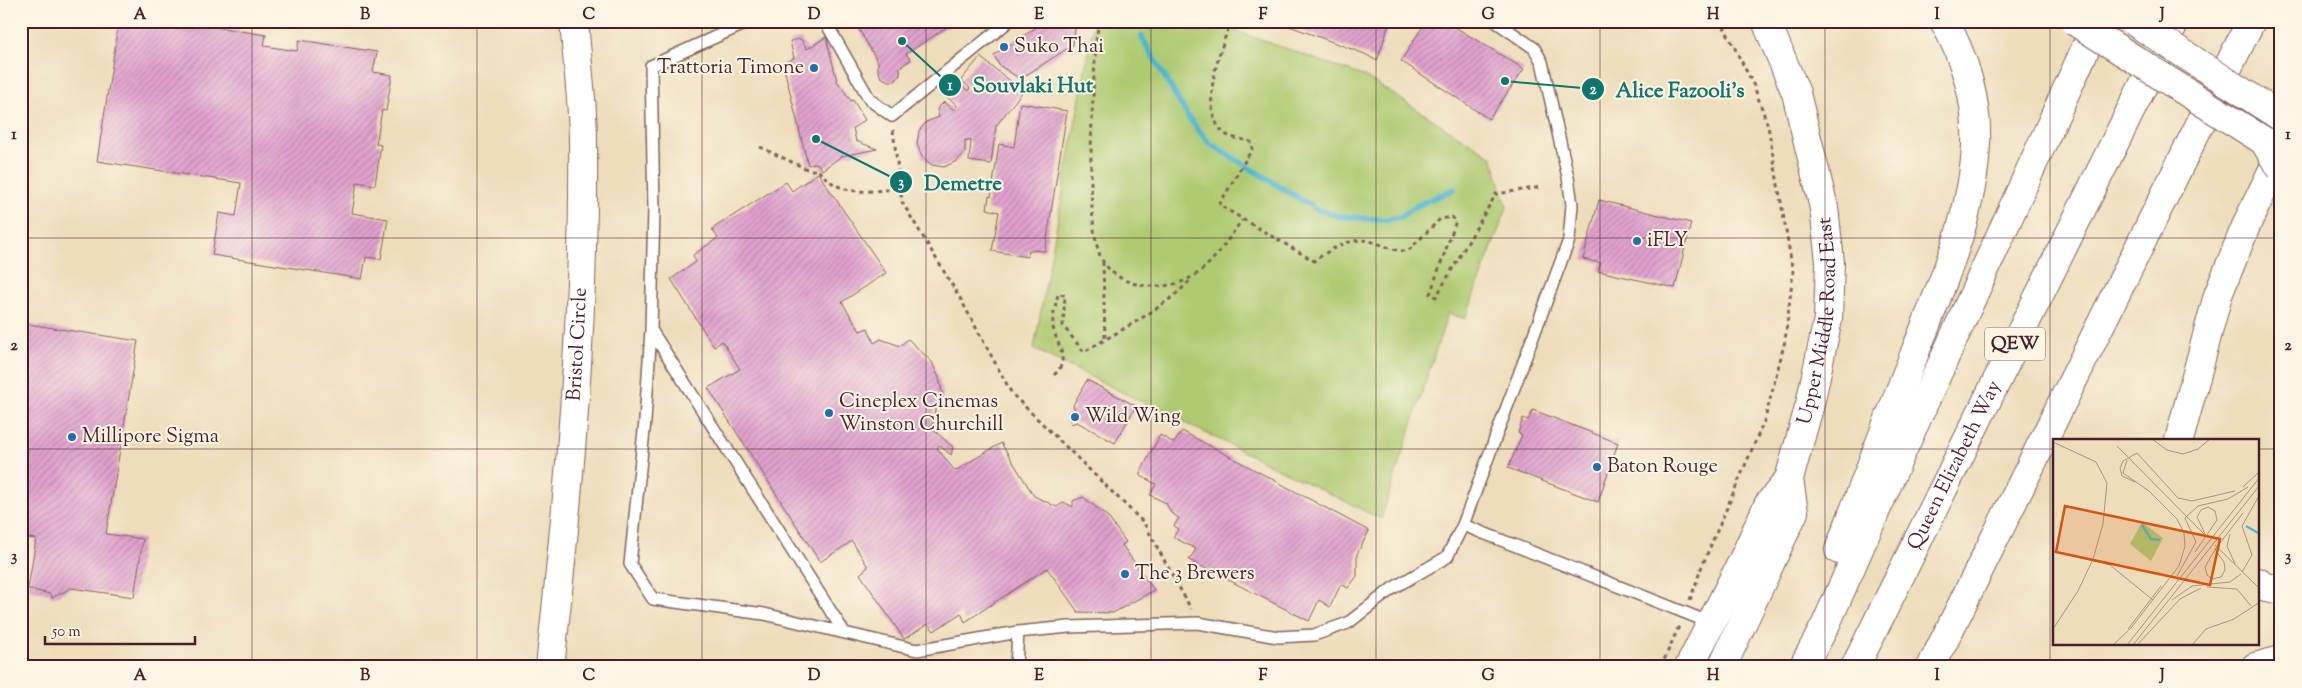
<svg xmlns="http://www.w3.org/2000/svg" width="2302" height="688" viewBox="0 0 2302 688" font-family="'Sorts Mill Goudy',serif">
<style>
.park{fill:#afcb72;stroke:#7c754e}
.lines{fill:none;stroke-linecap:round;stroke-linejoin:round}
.stream{stroke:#50b5cf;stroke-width:6}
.building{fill:url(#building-hatch)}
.service-casing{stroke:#83625d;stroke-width:14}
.tertiary-casing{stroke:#83625d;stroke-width:30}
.motorway-casing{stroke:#83625d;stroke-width:30}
.path{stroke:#83625d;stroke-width:3;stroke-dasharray:4 4;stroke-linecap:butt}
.service{stroke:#fff;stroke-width:11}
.tertiary{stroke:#fff;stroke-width:28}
.motorway{stroke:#fff;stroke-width:28}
.secondary-bridge-casing{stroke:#83625d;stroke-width:30;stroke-linecap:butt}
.motorway-bridge-casing{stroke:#83625d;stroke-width:30;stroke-linecap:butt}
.secondary-bridge{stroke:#fff;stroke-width:28}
.motorway-bridge{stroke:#fff;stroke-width:28}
.grid{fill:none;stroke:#4a1f2b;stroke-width:1;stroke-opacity:0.55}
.poi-dot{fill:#1f6fb2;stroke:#fcf5e5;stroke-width:2}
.labels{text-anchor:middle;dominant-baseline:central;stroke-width:4;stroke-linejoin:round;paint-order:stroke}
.shield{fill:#fcf5e5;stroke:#7f5f63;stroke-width:1}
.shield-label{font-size:19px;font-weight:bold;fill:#4a1f2b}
.poi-label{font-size:20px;fill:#4a1f2b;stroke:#fcf5e5;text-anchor:start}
.street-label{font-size:20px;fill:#4a1f2b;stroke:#fcf5e5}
.inset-river{fill:none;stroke:#50b5cf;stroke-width:2.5}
.inset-road{fill:none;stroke:#ac9181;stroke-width:1}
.view{fill:#d8530f;fill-opacity:0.15;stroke:#d8530f;stroke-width:2.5}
.inset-edge{fill:none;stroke:#4a1f2b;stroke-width:2.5}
.leader{fill:none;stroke:#0f766e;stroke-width:2}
.callout-dot{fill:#0f766e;stroke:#fcf5e5;stroke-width:2}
.mark-label{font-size:15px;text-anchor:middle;font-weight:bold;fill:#fff}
.callout-label{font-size:21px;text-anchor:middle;font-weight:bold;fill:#0f766e;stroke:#fcf5e5;stroke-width:4;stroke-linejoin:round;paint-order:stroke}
.neatline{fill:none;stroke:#4a1f2b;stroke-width:2}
.grid-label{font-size:16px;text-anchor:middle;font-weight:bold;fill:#4a1f2b}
</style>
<defs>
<pattern id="building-hatch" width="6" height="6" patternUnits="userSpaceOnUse" patternTransform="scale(1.25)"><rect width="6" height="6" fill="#e1a2cf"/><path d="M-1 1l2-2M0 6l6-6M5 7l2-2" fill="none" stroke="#b883a8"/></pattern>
</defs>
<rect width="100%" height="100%" fill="#fcf5e5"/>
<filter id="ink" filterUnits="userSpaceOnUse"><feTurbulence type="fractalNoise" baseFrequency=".02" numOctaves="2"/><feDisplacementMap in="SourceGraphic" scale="10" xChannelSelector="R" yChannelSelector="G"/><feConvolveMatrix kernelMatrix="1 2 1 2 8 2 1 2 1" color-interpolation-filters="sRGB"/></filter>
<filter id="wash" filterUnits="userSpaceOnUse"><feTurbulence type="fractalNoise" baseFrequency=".0096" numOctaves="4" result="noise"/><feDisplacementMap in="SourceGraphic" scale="20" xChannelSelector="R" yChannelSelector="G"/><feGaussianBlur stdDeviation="1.12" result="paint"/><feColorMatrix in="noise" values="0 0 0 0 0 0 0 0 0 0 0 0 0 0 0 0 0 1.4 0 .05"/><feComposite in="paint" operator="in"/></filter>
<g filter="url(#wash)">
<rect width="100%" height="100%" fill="#edddba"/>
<!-- park -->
<path class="park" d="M1096 21H1208L1366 77 1492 157 1507 207 1465 319 1448 313 1381 519 1034 349 1094 22Z"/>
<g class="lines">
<!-- stream -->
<path class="stream" d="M1141 36 1188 117 1209 143 1318 210 1338 216 1384 220 1400 217 1418 205 1454 189"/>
</g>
<g id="blocks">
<!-- building -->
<path class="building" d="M119 21H177L266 35 264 46 297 51 299 40 377 52 373 72 392 75 386 111 382 110 376 144 381 145 375 185 357 182 352 213 388 219 381 259 366 257 362 279 212 255 219 213 236 216 241 183 97 161Z
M854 21H956L906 54 911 60 900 67V75L895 81H888L881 77 878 70V62Z
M1046 21H1076L1073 45 1020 79 999 65 994 55Z
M1276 21H1390L1377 61 1365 54Z
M1426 21H1445L1524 69 1489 119 1401 61Z
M826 37 837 81 851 101 853 100 865 120 853 128 856 141 877 149 842 156 822 170 817 163 808 165 783 64 794 58 790 41 801 39 807 49Z
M980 57 1023 91 996 126 991 164 969 161 971 141 965 140V152L957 161 944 167 932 165 922 157 917 144 919 131 926 122 939 117 937 109 944 102 954 110 957 105 942 93 953 78 968 91 970 88 961 80Z
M1020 103 1067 111 1045 251 1029 250 1028 257 992 251 999 212 987 209 989 196 991 197 999 144 1014 147Z
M818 173 886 273 842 302 860 331 868 328 874 343 881 339 900 346 908 339 932 362 939 378 943 397 936 403 933 423 929 426 953 447 951 455 939 445 937 448 955 471 1001 443 1034 496 1057 507 1064 502 1073 507V501L1083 497 1107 516 1126 542 1122 545 1154 590 1113 613 1078 612 1047 568 965 622 961 613 934 631 928 624 904 639 860 574 868 567 852 541 820 562 708 388 740 369 722 341 714 347 671 279 696 262 693 255 718 238 712 229 786 182 792 191Z
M1599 200 1691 223 1675 288 1598 271 1601 263 1583 259Z
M21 323 138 341 106 534 143 539 134 597 71 588 52 598 50 594 28 589 36 539 21 537Z
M1087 380 1136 406 1115 443 1077 422 1071 424 1068 412 1075 410 1073 405Z
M1533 410 1618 443 1598 502 1508 468 1522 435 1518 433 1523 418 1528 420Z
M1182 431 1369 531 1357 554V576L1348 588 1341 584 1330 607 1319 600 1309 621 1189 560 1196 549 1173 537 1179 529 1174 526 1179 518 1171 513 1166 503 1150 495 1156 484 1139 475 1160 435 1174 443Z"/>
</g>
</g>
<g filter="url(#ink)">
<use href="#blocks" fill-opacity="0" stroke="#83625d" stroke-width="1"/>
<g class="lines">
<!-- service casing -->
<g class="service-casing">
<path id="service" d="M742 21 744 24 651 66 654 209 651 330 645 421 630 564 653 599 764 614 917 650 1018 632
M825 21 870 100 892 116 1009 21
M651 330 844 632
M1463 525 1711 623
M1016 667 1018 632 1069 627 1198 623 1278 637 1314 635 1348 623 1393 588 1447 557 1463 525 1569 240 1572 205 1568 177 1542 62 1534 48 1495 21"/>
</g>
<!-- tertiary casing -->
<g class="tertiary-casing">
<g id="tertiary">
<path id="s1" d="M550 667C569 492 585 318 583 142 583 102 577 61 574 21"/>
<path d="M1689 667 1742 562 1768 505 1789 479"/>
<path id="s2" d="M1722 667 1794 512 1789 479 1810 404 1828 319 1830 262 1824 208 1796 93 1766 21"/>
</g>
</g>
<!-- motorway casing -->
<g class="motorway-casing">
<g id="motorway">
<path d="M2179 440 2218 295 2248 221 2281 153"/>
<path d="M1839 550C1864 485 1888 420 1914 355 1940 288 1973 217 1976 145 1978 102 1965 58 1944 21"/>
<path d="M2258 582 2266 587 2281 590"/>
<path d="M1803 667 1826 624 1899 458 2098 21"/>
<path id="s3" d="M1855 667 2175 21"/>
<path d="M1931 667 2251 21"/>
<path d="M2255 667 2281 660"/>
</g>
</g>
<!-- path -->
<path class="path" d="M1099 21 1096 41C1094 84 1082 233 1104 263 1115 278 1131 285 1149 286 1199 289 1216 256 1242 220
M1231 21C1221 48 1197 109 1224 133 1232 140 1244 138 1253 143L1252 149 1219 205 1314 261C1330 250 1349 237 1369 241 1383 244 1394 252 1408 251L1440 219 1452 217 1456 221 1430 294 1436 297 1496 194 1542 187
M893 130 902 202 960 298 1012 394 1144 523 1191 609
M760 147 809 170H818C842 198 865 191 899 189
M1103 262 1105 339
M1054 375C1071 359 1057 346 1053 327 1052 317 1056 304 1058 294L1065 295 1063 326 1084 352C1115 333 1169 306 1191 279
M1690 600 1702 566 1765 419 1785 341 1793 272 1768 126 1754 86 1721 21
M1661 667 1679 626"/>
<!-- service -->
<use href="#service" class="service"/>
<!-- tertiary -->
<use href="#tertiary" class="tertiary"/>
<!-- motorway -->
<use href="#motorway" class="motorway"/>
<!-- secondary-bridge casing -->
<g class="secondary-bridge-casing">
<path id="secondary-bridge" d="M2074 21 2264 141
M2133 21 2281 117"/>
</g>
<!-- motorway-bridge casing -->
<g class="motorway-bridge-casing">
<path id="motorway-bridge" d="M2264 141 2281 170"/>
</g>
<!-- secondary-bridge -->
<use href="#secondary-bridge" class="secondary-bridge"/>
<!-- motorway-bridge -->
<use href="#motorway-bridge" class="motorway-bridge"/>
</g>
</g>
<!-- grid -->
<path class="grid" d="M252 21V667M477 21V667M702 21V667M926 21V667M1151 21V667M1376 21V667M1600 21V667M1825 21V667M2050 21V667M21 238H2281M21 449H2054M2258 449H2281"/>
<!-- markers -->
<g class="poi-dot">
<circle cx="1004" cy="47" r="5"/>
<circle cx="814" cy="68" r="5"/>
<circle cx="1637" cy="241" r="5"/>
<circle cx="829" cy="413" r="5"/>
<circle cx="1075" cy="417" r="5"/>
<circle cx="72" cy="437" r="5"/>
<circle cx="1597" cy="467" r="5"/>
<circle cx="1125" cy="574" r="5"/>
</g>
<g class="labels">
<!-- shield labels -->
<rect class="shield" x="1985" y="327.5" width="60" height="33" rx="4"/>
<g class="shield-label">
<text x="2015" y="344">QEW</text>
</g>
<!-- poi labels -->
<g class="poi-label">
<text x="1014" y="47">Suko Thai</text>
<text x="804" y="68" text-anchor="end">Trattoria Timone</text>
<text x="1647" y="241">iFLY</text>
<text x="839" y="402">Cineplex Cinemas<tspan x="839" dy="23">Winston Churchill</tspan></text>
<text x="1085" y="417">Wild Wing</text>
<text x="82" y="437">Millipore Sigma</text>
<text x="1607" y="467">Baton Rouge</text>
<text x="1135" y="574">The 3 Brewers</text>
</g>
<!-- street labels -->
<g class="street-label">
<text stroke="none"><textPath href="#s2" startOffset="366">Upper Middle Road East</textPath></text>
<text stroke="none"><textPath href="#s1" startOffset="324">Bristol Circle</textPath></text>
<text stroke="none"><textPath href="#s3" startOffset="225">Queen Elizabeth Way</textPath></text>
</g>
</g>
<!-- overview -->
<g transform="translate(2053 439)">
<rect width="206" height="206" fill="#edddba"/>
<path d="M89 83 110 99 98 122 77 105Z" fill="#afcb72"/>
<path class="inset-river" d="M89 86 98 100 107 101M193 87 207 95"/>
<path class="inset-road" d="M99 0 114 11 130 15 145 10 157 0M0 3 43 23 54 44 50 85 40 120 25 152 0 190M64 7 151 95M82 43 69 37 67 29 70 22 84 14 125 59 139 62 182 52M190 48 207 32M177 95 174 107 182 125M162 106 207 150M162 109 163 112 171 123 172 131 168 138 159 140 154 136 152 128 160 114 162 111 167 104 190 74M0 112 57 126 100 161M142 113 164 81 162 72 155 68 148 71 144 78 153 97M189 133 199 116 189 87 207 55M124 137 143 103 132 79 145 67 175 60 195 48M154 148 184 150 198 167M119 161 139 147 177 143 188 135M75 190 108 147M60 206 78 189 126 127 132 107 131 94 124 80 96 52 70 34 74 21M74 206 207 38M80 206 207 46M84 206 127 160 148 149M139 206 153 190 181 180 207 163"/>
<path class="view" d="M12 67 167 100 157 146 3 113Z"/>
<rect width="206" height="206" class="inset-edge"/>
</g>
<!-- callouts -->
<path class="leader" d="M902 41L950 85M1505 81L1593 89M816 139L901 182"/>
<g class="callout-dot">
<circle cx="902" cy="41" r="5"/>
<circle cx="1505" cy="81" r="5"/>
<circle cx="816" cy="139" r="5"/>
<circle cx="950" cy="85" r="12"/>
<circle cx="1593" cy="89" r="12"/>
<circle cx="901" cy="182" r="12"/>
</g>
<g class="mark-label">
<text x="950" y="90">1</text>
<text x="1593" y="94">2</text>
<text x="901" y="187">3</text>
</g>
<g class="callout-label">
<text x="1033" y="92">Souvlaki Hut</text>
<text x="1680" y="97">Alice Fazooli's</text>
<text x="963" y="190">Demetre</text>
</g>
<!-- margin -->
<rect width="2302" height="688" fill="none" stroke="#fcf5e5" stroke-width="55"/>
<!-- scale -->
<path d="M45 636v8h150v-8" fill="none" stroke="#4a1f2b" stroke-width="2.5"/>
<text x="52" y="636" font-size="15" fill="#4a1f2b" stroke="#fcf5e5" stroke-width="4" paint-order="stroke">50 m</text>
<rect x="28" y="28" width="2246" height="632" class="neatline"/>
<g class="grid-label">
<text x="140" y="19">A</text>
<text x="365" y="19">B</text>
<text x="589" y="19">C</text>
<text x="814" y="19">D</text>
<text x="1039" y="19">E</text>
<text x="1263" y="19">F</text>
<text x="1488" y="19">G</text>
<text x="1713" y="19">H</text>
<text x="1937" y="19">I</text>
<text x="2162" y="19">J</text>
<text x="14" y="139">1</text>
<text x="2288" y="139">1</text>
<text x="14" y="350">2</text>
<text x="2288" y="350">2</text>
<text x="14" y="561">3</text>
<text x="2288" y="561">3</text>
<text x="140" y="680">A</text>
<text x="365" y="680">B</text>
<text x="589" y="680">C</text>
<text x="814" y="680">D</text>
<text x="1039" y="680">E</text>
<text x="1263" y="680">F</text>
<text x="1488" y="680">G</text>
<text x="1713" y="680">H</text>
<text x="1937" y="680">I</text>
<text x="2162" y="680">J</text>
</g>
</svg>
